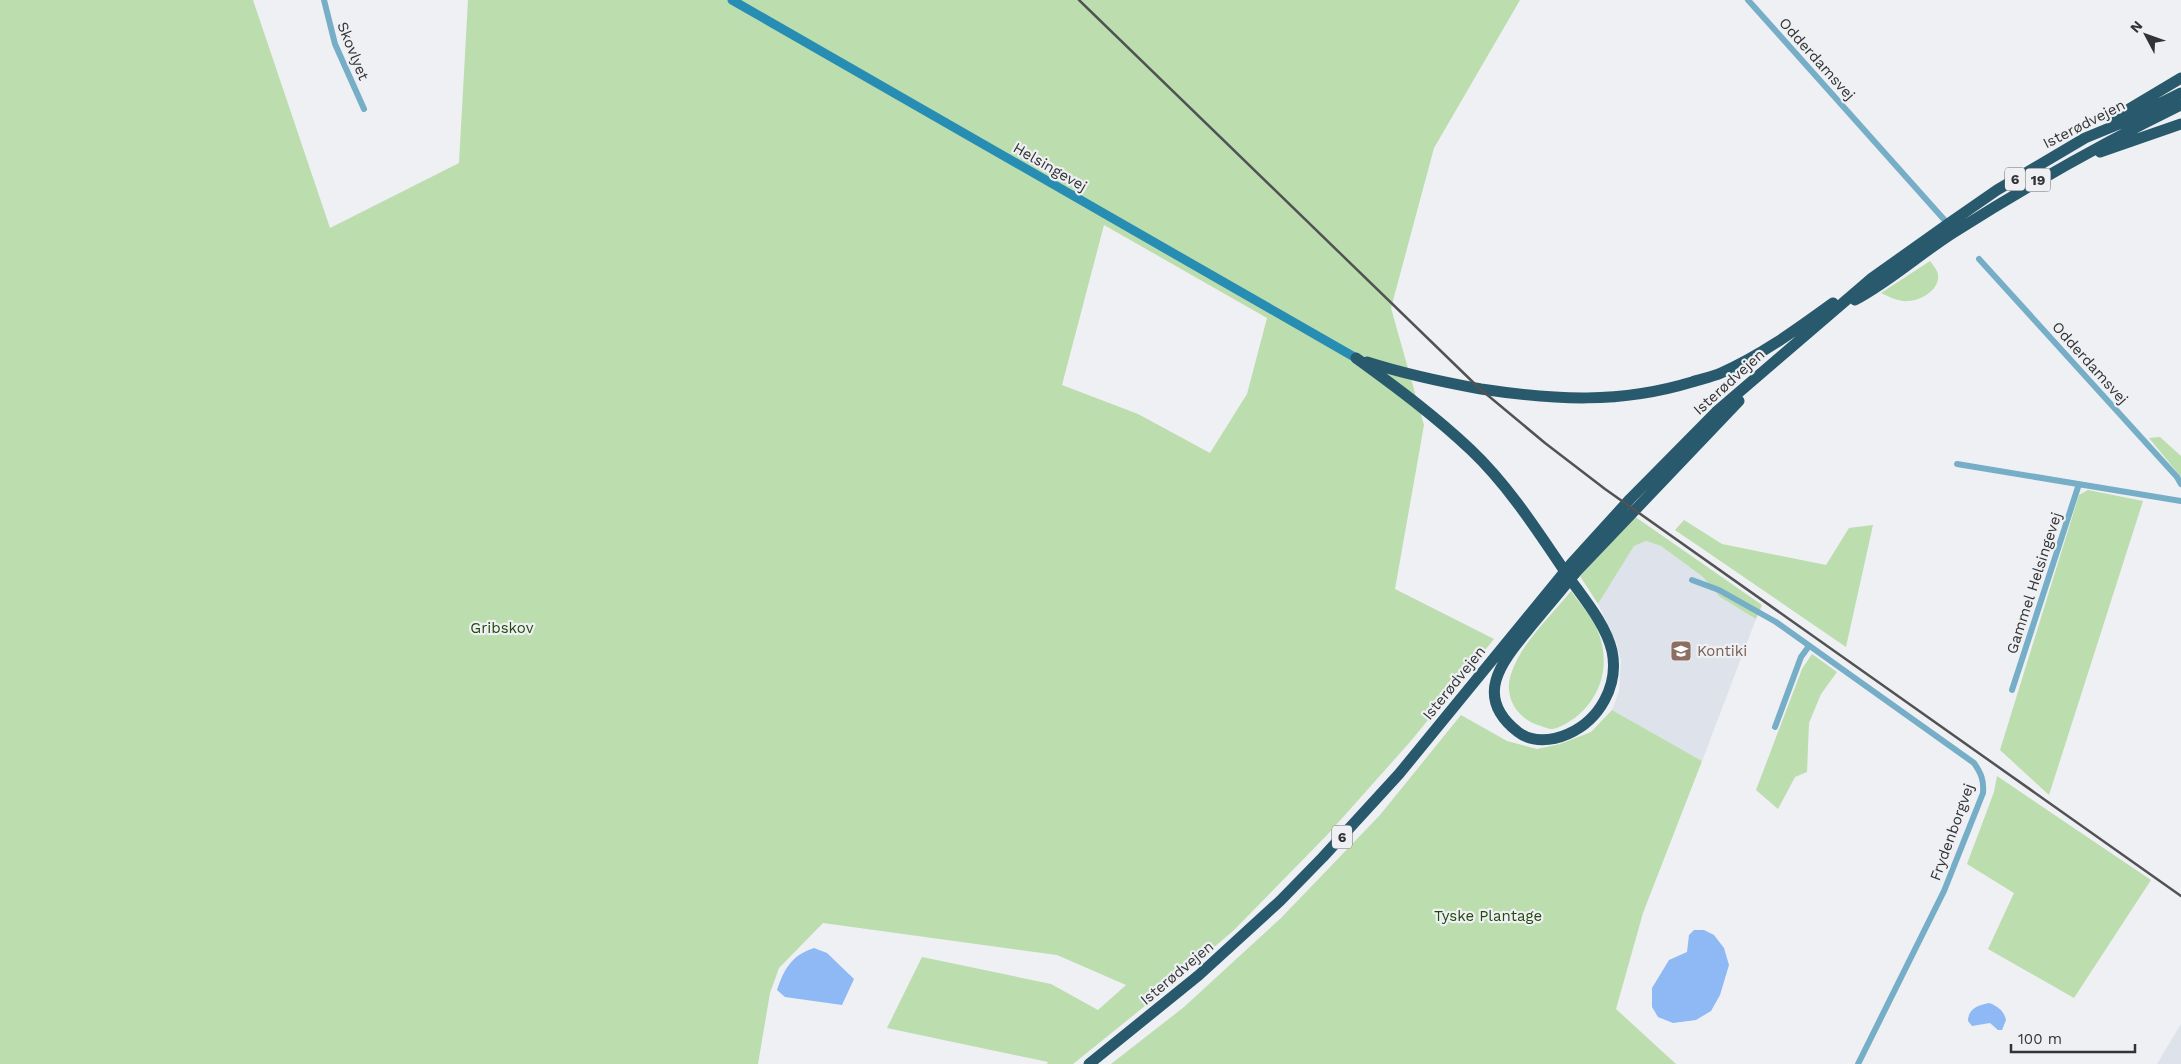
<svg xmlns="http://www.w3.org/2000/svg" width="2181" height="1064" viewBox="0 0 2181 1064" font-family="'Work Sans',sans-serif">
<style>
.built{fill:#dde2eb}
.green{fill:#bcddae;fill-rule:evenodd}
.water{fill:#8fb9f4}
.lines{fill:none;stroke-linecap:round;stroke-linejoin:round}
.street{stroke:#76aec8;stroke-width:6}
.secondary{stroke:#278db3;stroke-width:9}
.highway{stroke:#28596d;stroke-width:11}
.rail{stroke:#515253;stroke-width:2.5}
.labels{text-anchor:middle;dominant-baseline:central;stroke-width:4.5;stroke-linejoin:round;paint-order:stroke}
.shield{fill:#eef0f3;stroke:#6a6c6d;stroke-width:1}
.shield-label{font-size:14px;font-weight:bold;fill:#323334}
.street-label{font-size:15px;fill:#323334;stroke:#eef0f3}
.park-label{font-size:15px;fill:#224a0b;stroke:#eef0f3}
.education-label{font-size:15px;fill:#785e54;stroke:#eef0f3;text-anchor:start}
</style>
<rect width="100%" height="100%" fill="#eef0f3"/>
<!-- built -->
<path class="built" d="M1646 541 1661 546 1703 577 1720 597 1756 619 1702 761 1612 710 1619 691 1621 661 1616 642 1598 604 1634 546Z
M2181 1024V1064H2157Z"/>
<!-- green -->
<path class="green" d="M0 0H253L330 228 459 163 468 0H1520L1434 148 1391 308 1424 425 1395 589 1494 639 1410 742 1328 834 1234 930 1161 993 1073 1064H1047L1048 1062 887 1028 922 957 1051 984 1098 1010 1126 985 1057 955 823 923 779 968 770 993 758 1064H0ZM1104 225 1267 318 1247 394 1210 453 1138 414 1062 385Z
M1930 261C1933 265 1938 271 1938 275 1940 290 1920 301 1908 301 1899 302 1890 297 1881 293Z
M2160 437 2181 456V477L2149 438Z
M2088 490 2143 501 2049 795 2000 750 2079 495Z
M1634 516 1762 605 1756 619 1720 597 1703 577 1661 546 1646 541 1634 546 1598 604 1580 576Z
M1684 520 1722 544 1826 565 1849 528 1873 525 1846 647 1675 530Z
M1571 591C1579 603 1591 615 1597 629 1611 661 1603 695 1576 717 1569 722 1560 728 1552 729 1549 729 1544 727 1541 726 1518 720 1503 697 1511 674 1521 643 1551 616 1571 591Z
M1812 654 1837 672 1821 694 1809 723 1807 772 1795 777 1778 809 1756 790 1802 669Z
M1612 710 1702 761 1643 913 1616 1009 1676 1064H1111L1184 1007 1281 918 1380 815 1461 715 1507 741 1537 749 1560 744 1591 732Z
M1997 776 2151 880 2074 998 1988 949 2014 893 1967 864 1994 792Z"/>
<!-- water -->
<path class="water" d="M1694 930H1704L1714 935 1724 948 1729 965 1720 995 1711 1011 1696 1020 1673 1023 1658 1017 1652 1007V988L1669 960 1687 952 1689 935Z
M814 948 827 953 854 979 842 1005 785 997 777 990C784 969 792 955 814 948Z
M1989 1003C1998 1006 2004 1011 2006 1020L2002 1030H1998L1990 1023 1972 1026 1968 1021C1968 1008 1979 1005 1989 1003Z"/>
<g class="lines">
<!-- street -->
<path class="street" d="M324 0 335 44 364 109
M1748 0 1949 225
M1979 259 2177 477 2181 484
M1957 464 2181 501
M1692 580 1719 590 1776 622 1974 763C1981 773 1984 780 1983 793L1944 891 1858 1064
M2012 690 2079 484
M1775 727 1801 657 1809 646"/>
<!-- secondary -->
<path class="secondary" d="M732 0 1356 358"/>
<!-- highway -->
<path class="highway" d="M2114 118 2181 78
M2100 152 2181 124
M1855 300C1891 281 1922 252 1956 231 2029 185 2103 143 2181 105
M1356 358C1396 387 1435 416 1471 450 1510 487 1540 535 1570 579 1585 600 1606 625 1612 651 1619 685 1600 720 1568 734 1552 741 1532 743 1518 732 1473 697 1501 663 1528 630 1541 614 1554 599 1567 583L1577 571 1739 401
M1367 362C1405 374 1442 382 1481 389 1554 400 1620 404 1692 382 1701 379 1712 377 1721 373 1762 355 1797 329 1833 303
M1089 1064 1199 975 1280 901 1323 857 1399 774 1571 564 1630 499 1716 412 1872 278 1948 224 1997 190 2085 138 2119 124 2181 93"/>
<!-- rail -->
<path class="rail" d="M1079 0 1479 388 1545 443 1605 489 2181 896"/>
</g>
<!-- icons -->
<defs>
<g id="school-square" transform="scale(1.125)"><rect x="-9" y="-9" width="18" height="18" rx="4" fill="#8d6e63" stroke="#eef0f3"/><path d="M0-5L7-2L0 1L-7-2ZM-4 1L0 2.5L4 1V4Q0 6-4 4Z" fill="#fff"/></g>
</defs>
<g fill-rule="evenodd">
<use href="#school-square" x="1681" y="651"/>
</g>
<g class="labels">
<!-- shield labels -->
<g class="shield">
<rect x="2005" y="167.5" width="20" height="23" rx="4"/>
<rect x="2025.5" y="168.5" width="25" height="23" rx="4"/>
<rect x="1332" y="825.5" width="20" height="23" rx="4"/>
</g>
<g class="shield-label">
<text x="2015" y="179">6</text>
<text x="2038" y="180">19</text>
<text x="1342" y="837">6</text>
</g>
<!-- street labels -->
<g class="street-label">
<text transform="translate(353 51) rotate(68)">Skovlyet</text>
<text transform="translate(1817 59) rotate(48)">Odderdamsvej</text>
<text transform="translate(2084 124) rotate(-27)">Isterødvejen</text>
<text transform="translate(1050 167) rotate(30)">Helsingevej</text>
<text transform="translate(2090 363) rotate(48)">Odderdamsvej</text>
<text transform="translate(1729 382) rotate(-42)">Isterødvejen</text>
<text transform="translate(2034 583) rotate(-72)">Gammel Helsingevej</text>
<text transform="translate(1454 683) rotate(-51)">Isterødvejen</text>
<text transform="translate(1952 832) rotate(-70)">Frydenborgvej</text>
<text transform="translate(1177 973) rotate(-40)">Isterødvejen</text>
</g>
<!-- park labels -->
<g class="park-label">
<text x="502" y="628">Gribskov</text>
<text x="1488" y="916">Tyske Plantage</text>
</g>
<!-- education labels -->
<g class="education-label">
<text x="1697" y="651">Kontiki</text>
</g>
</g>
<!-- north arrow -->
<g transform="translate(2146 35) rotate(311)" stroke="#eef0f3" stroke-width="4" paint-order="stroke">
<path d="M0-4L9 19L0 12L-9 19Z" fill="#323334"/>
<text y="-8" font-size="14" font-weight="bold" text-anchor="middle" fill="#323334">N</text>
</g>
<!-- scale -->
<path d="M2011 1044v8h124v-8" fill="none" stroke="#323334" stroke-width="2.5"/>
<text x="2018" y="1044" font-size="15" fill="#323334" stroke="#eef0f3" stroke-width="4" paint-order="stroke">100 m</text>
</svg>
